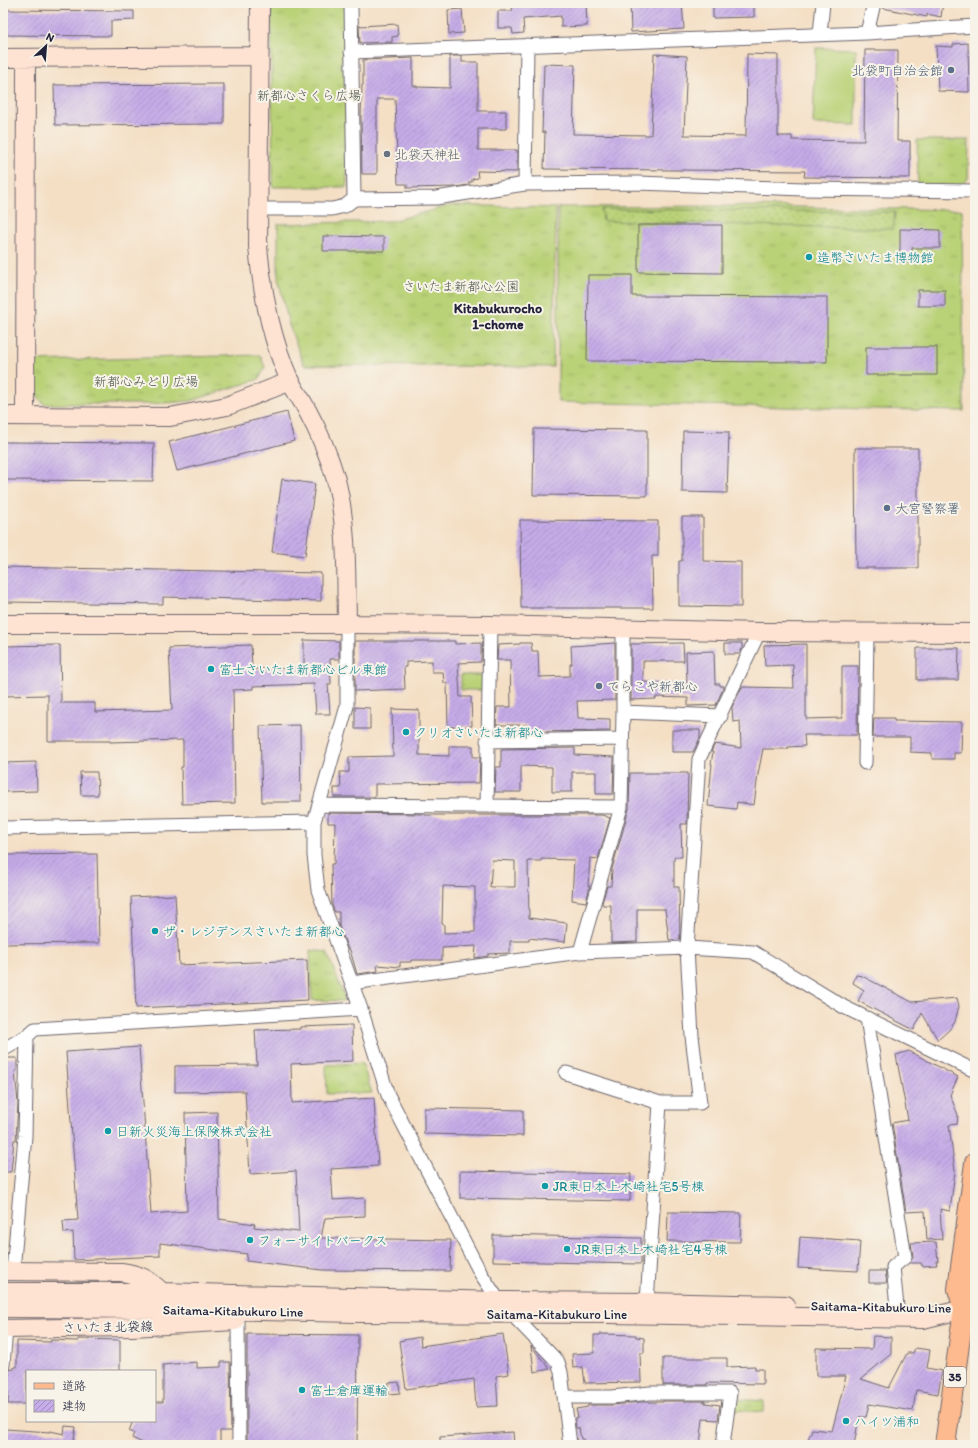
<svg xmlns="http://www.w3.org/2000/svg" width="978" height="1448" viewBox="0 0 978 1448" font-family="Itim,'Klee One',sans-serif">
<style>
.grass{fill:url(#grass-tufts);stroke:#6e7a59}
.garden{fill:url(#garden-dots);stroke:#6e7a59}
.pitch{fill:#b9d277;stroke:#6e7a59}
.building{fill:url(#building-hatch);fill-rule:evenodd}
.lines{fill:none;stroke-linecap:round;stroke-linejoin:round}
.street-casing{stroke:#6c646b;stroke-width:15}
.secondary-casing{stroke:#6c646b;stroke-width:20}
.primary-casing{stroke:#6c646b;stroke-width:22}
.street{stroke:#fff;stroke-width:13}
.secondary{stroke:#fee3d2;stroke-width:18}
.primary{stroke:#fcba8e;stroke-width:20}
.service-dot{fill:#5c6f8a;stroke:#f7f3e8;stroke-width:1.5}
.worship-dot{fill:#6b7280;stroke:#f7f3e8;stroke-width:1.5}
.culture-dot{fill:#0f9aa8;stroke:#f7f3e8;stroke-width:1.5}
.labels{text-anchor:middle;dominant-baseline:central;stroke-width:4;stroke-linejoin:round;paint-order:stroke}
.shield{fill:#f7f3e8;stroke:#62616f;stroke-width:1}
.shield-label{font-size:12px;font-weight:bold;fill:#22223b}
.service-label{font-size:13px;fill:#4e5e75;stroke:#f7f3e8;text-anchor:start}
.park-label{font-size:13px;fill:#4f574d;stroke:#f7f3e8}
.worship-label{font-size:13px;fill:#5b616d;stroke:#f7f3e8;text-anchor:start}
.culture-label{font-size:13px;fill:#0d838f;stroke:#f7f3e8;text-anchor:start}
.street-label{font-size:13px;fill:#22223b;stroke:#f7f3e8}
.neighbourhood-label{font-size:14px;font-weight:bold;fill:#22223b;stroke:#f7f3e8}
</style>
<defs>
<pattern id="grass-tufts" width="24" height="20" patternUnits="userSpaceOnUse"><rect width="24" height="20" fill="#b9d277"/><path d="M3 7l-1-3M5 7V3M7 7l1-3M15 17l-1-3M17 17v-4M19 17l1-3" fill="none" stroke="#9fb468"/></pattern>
<pattern id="garden-dots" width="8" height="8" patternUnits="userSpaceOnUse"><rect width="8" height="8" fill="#b9d277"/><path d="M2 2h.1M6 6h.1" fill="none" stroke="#9fb468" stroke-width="1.8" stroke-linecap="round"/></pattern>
<pattern id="building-hatch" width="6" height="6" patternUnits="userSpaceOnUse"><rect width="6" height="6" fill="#c6ace8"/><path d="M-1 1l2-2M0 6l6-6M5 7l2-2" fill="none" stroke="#a08cbd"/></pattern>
</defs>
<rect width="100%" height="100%" fill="#f7f3e8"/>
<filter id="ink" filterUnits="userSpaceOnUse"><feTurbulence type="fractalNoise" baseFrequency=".025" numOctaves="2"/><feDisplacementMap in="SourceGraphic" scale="8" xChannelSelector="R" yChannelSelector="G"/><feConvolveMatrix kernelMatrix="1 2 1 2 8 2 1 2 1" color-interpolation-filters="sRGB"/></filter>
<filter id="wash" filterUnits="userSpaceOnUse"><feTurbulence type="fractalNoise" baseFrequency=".012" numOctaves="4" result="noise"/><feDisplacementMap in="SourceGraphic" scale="16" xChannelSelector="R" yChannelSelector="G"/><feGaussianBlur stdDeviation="0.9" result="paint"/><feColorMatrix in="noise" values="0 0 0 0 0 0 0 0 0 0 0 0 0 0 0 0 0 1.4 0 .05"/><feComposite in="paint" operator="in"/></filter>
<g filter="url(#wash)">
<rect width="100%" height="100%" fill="#f4dfc5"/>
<!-- grass -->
<path class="grass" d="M271 3H345L347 187H273Z
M917 140H969L968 179 960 186H918Z
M452 205 556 208 553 367 304 365 289 325 278 278V224L392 221Z
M738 206 962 210 964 411 558 402V207Z
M260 355 265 367 259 379 191 401 150 404H44L34 392 33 361Z
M461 675H484V690H461Z
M310 950 327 952 346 1001 312 1000Z
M362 1063 372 1093 327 1094 326 1065Z
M734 1399 764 1401V1412L733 1410Z"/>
<!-- garden -->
<path class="garden" d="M602 209 895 212 893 229 603 221Z"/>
<!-- pitch -->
<path class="pitch" d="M816 48 856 49V125L813 124Z"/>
<g id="blocks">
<!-- building -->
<path class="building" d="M520 3H586L587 26 561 27V16L523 19 524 33 513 34 512 28H498V11H512L513 4Z
M630 3H682L684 29 631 32Z
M727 3H754V17L713 18V5H727Z
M884 3H943L941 17 927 14V17L883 8Z
M462 9 464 33 449 34 448 10Z
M3 10 134 11V20L111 21V36L3 35Z
M397 24 398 36 392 37V42L360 43 359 26Z
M968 43 969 92 938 91 936 46 953 47V44Z
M865 50H898L897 141H910V178L804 177 805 171 544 169 545 132H542L544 64 575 65 573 134 651 135 654 54 687 56 684 135 746 136 747 54 778 55V136H792V140L864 141Z
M450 56H462V62H478V111H506V129H478V150H517V172L477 171 478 178 472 179V182H469V185L455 187 407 188V184H398L395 99H377V174H362L361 118 362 85H363V60L413 58V86H417V87L450 88Z
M224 84V124L55 125 54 85Z
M638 225H722V273L638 272Z
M900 229 940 230V248H912V262H900Z
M323 236 384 237V251H323Z
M588 275H632V296L827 297V362L587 361Z
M918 290H945V306H918Z
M866 347H937V375H866Z
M287 412 294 441 177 471 169 442Z
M534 429 647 430V496L533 495Z
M683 431 729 432 727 493 682 492Z
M3 442 154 443 153 481 3 480Z
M855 448H918V568H856Z
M282 479 315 484 305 556 272 552Z
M682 517H703V561L741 562V607L679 606V561H682Z
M520 520 658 521V556H652L653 608H521Z
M3 567 321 573V601L163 597V604L3 602Z
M304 640 339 641V659H330L331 684H328L330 714H316L314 684 253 686V689L233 690 235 803 182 804 181 767H183V740L110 742V741H48V695L3 696V646L60 645 61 703H95V712L172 710 169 648 251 645 252 669 304 668Z
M355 641H455V644L481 643V662L458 663 460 697H471L472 726 448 727 447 683H444L443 672H432V661L406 662V667H404L405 689 355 691Z
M520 643H531L532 651H538L539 677 570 676V664H572L571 646 615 643V700L577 701 578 718 610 719V731L527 732V725H496L497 707H511L510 660H497L498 645 520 644Z
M683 643 684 661H643V682L687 684 686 652 714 651 715 684H720V686H724L716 705 688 706V698L656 697V699L631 700V644Z
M725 643H742V648L740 654H725Z
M806 644V719L842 718V666H858L857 735H804L805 746 788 747V749H763L758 774 754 805 737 802 736 809 708 806 712 764H711L713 752H711L715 744 741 748 740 721 733 722 732 707 742 687 794 688 793 665 765 666 764 645Z
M917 648H959L958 680H917Z
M355 707 370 708V729H355Z
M392 709 419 710V755L449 756V746H473V757H480L479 783 375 784V797H334V788H341L340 772H349V757L393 756Z
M874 718H894V721L962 722 961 753H954V759H932V753L910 752V737H873Z
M300 725 301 802H262L260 726Z
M672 730H700V738L693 752H672Z
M575 748V755L614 757 613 794H596V772H572V792H552V767L521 766V792H495L496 767H501V749Z
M36 762 37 791 3 792V763Z
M80 772H97L98 795H81Z
M630 773H688L687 824H681L682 857H674V887H679L680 939 669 940 665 909H637V942L611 943V905H603L602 903 607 886H611L612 869 629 809Z
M328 813 425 814V815H602L610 818 598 859 590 858 588 886H590L586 902 572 900 574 860 541 859V861H528L529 918 567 923 565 942 529 938V941H510V953L488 954V956L475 958 476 946 442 948V960H411V962H400V967L377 965 378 971 357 974 350 950 348 949 339 926V912H335L332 905 331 864H334L335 823H328ZM492 860 515 861V887H490ZM443 886 475 887V932L444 933V924H442Z
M97 854 99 943 3 944V855Z
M175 895 179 965 307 960 308 1000 136 1008 131 897Z
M856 975 862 976 912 1002 957 998 959 1006 955 1022 949 1030 938 1040 922 1013 914 1030 858 1001 864 990 853 983Z
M352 1025 353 1061 291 1064 292 1103 374 1098 378 1166 331 1169 333 1200 365 1198V1216L325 1218 321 1238 451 1240 450 1271 322 1270 246 1261 247 1254 160 1243V1256L74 1260 73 1232 64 1233 63 1221 78 1220 66 1052 139 1047 151 1214 187 1211 185 1113 217 1112 219 1219 255 1224 254 1227 299 1232 296 1171 250 1174 245 1091 175 1092V1066L257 1065 255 1030 300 1029V1027Z
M909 1051 958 1077 950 1095 958 1115 957 1124 949 1125 955 1171 950 1211 940 1209 942 1239 927 1240 925 1211 906 1212 892 1123 908 1120 896 1055Z
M3 1058H17V1071H15L18 1103 16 1140H14L11 1172H3Z
M424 1108 523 1110V1136L424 1134Z
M460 1171 631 1174 630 1201 460 1198Z
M668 1212 741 1213 740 1242 667 1241Z
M493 1235 641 1238V1264L493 1261Z
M800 1237 860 1241 858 1271 798 1268Z
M936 1242 938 1261H936L937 1265 922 1266 921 1263H910L913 1256 911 1243Z
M869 1271H885L887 1283H869Z
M247 1334 358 1335 357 1445H247Z
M503 1334 509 1374 496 1376 498 1406 476 1407 474 1379 406 1389 399 1341 420 1337 421 1346Z
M600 1334 636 1335V1337L644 1338V1353H640L641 1382 585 1383 583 1367 573 1368 572 1354 594 1353V1335H600Z
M873 1336 891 1337V1354L861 1379 889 1388 907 1353H913L915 1348 930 1350 927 1368 942 1371 938 1394 916 1390 913 1411 869 1404 866 1417H859L854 1445H806L812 1429 832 1431 846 1376H816V1348L872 1349Z
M78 1339 120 1340V1371H27V1404H8L9 1370 14 1369V1367H17V1341L51 1342V1340L78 1341Z
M531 1346 550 1369 534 1372Z
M663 1358H727V1367L755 1366V1369H763V1384L707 1383V1385H663Z
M197 1362V1368L221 1367V1362H230L231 1431H220V1445H147L132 1438 134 1433 129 1431 133 1421H155V1402H163V1365Z
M399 1382 400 1393 389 1394 388 1383Z
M663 1401H705V1403L720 1405 718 1420 703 1419 700 1445H584V1439H581L579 1428H576L575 1418H578L576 1409 588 1407V1405H613L640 1402H663Z
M65 1426 76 1427 73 1445H3L5 1429 50 1432V1431L64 1434Z
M513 1432 514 1445H440V1437Z"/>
</g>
</g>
<g filter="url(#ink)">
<use href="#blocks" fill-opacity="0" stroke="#6c646b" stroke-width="1"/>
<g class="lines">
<!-- street casing -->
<g class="street-casing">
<path id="street" d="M351 3 354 199
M867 33 874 3
M820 34 823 3
M351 52 867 33 975 26
M525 184 527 45
M258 209H332L345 206 354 199 436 198 525 184 638 183 804 189 975 191
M347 624V706L314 822V855L318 890 361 1009 388 1095 481 1274 499 1301 558 1362 561 1372 570 1445
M623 712 721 716
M487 741 622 739
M865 763 867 632
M319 805 621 807
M487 806 490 625
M3 828 314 822
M580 952 621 807 623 712V629
M352 983 580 952 687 948 753 952 844 1007 975 1071
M867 1018 905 1257 893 1267 897 1307
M3 1048H6L27 1036 35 1029 361 1009
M566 1073 660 1103H700L692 1036 687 948 699 759 759 632
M13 1271 25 1136 27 1036
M647 1302 660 1103
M238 1321 239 1445
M3 1365 6 1329
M565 1397H612L650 1393H730L723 1445"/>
</g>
<!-- secondary casing -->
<g class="secondary-casing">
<path id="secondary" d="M260 3 258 246C262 292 271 339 290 381 295 391 302 400 307 410 319 432 329 455 336 480 348 527 346 576 347 624
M3 58 259 56
M3 416 170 417 227 406 291 381
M25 416 26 59
M3 624H347L490 625 759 632 975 633
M3 1271 121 1272C141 1275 147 1278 162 1292
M3 1292H162L499 1301 647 1302 786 1305
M3 1308 161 1309 357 1313 608 1314 923 1319 964 1309
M3 1329 132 1327 235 1321"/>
</g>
<!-- primary casing -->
<g class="primary-casing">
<path id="primary" d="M964 1309 958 1289 975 1163
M945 1445 964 1309 973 1292 975 1278"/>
</g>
<!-- street -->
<use href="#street" class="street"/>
<!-- secondary -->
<use href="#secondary" class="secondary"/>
<!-- primary -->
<use href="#primary" class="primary"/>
</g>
</g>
<!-- markers -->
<g class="service-dot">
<circle cx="951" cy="70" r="4"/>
<circle cx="887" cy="508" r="4"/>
<circle cx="599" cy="686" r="4"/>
</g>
<circle class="worship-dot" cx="387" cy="154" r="4"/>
<g class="culture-dot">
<circle cx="809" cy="257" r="4"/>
<circle cx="211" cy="669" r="4"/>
<circle cx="406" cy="732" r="4"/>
<circle cx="155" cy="931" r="4"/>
<circle cx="108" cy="1131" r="4"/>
<circle cx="545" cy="1186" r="4"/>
<circle cx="250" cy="1240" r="4"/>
<circle cx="567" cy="1249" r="4"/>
<circle cx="302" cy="1390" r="4"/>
<circle cx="846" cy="1421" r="4"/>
</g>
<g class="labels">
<!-- shield labels -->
<rect class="shield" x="944" y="1367" width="22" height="20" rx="3"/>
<g class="shield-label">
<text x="955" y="1377">35</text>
</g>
<!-- service labels -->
<g class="service-label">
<text x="943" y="70" text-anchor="end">北袋町自治会館</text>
<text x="895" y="508">大宮警察署</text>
<text x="607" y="686">てらこや新都心</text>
</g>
<!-- park labels -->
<g class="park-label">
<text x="309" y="95">新都心さくら広場</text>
<text x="461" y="286">さいたま新都心公園</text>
<text x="146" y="381">新都心みどり広場</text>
</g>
<!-- worship labels -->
<g class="worship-label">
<text x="395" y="154">北袋天神社</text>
</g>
<!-- culture labels -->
<g class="culture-label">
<text x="817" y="257">造幣さいたま博物館</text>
<text x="219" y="669">富士さいたま新都心ビル東館</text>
<text x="414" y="732">クリオさいたま新都心</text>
<text x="163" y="931">ザ・レジデンスさいたま新都心</text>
<text x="116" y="1131">日新火災海上保険株式会社</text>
<text x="553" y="1186">JR東日本上木崎社宅5号棟</text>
<text x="258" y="1240">フォーサイトパークス</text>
<text x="575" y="1249">JR東日本上木崎社宅4号棟</text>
<text x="310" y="1390">富士倉庫運輸</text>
<text x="854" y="1421">ハイツ浦和</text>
</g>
<!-- street labels -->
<g class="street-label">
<text transform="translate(881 1307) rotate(1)">Saitama-Kitabukuro Line</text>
<text transform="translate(233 1311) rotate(1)">Saitama-Kitabukuro Line</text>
<text x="557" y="1314">Saitama-Kitabukuro Line</text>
<text transform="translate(108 1327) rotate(-1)">さいたま北袋線</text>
</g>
<!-- neighbourhood labels -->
<g class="neighbourhood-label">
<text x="498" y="308">Kitabukurocho<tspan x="498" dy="16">1-chome</tspan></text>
</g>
</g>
<!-- margin -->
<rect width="978" height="1448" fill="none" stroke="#f7f3e8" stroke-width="16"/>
<!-- legend -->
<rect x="26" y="1370" width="130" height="52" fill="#f7f3e8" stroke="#a29fa3"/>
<rect x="34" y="1383" width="20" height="6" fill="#fcba8e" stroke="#a29fa3"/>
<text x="62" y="1390" font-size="12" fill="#22223b">道路</text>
<rect x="34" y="1400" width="20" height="12" fill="url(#building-hatch)" stroke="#a29fa3"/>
<text x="62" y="1410" font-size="12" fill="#22223b">建物</text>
<!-- north arrow -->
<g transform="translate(46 46) rotate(26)" stroke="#f7f3e8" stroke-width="3" paint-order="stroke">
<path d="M0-3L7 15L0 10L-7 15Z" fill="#22223b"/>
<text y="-6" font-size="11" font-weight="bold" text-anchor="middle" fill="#22223b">N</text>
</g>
</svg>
